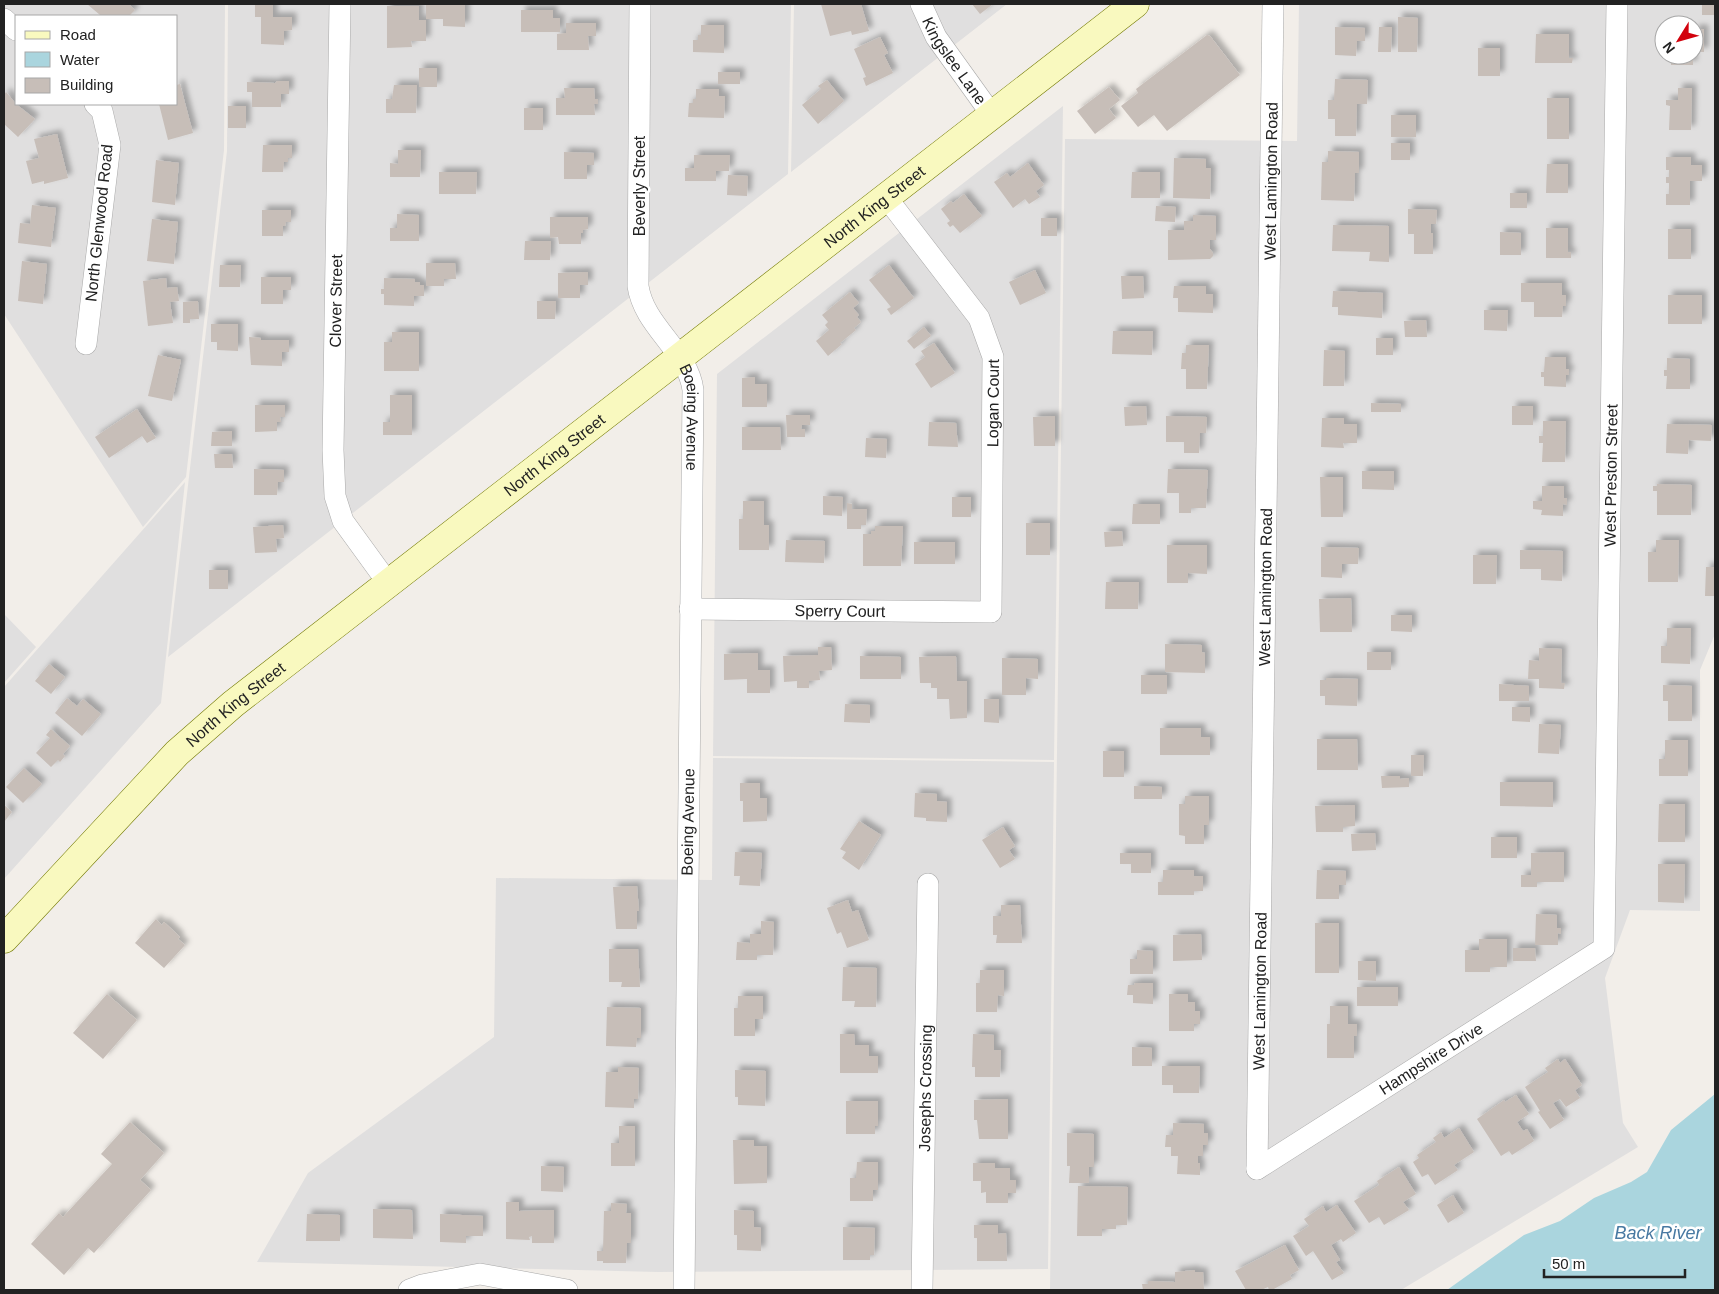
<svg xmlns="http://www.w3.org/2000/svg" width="1719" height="1294" viewBox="0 0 1719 1294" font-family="Arial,sans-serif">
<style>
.residential{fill:#e0dfdf;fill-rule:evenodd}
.water{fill:#aad5de}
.building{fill:#c7beb8;filter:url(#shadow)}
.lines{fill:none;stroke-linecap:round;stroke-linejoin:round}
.street-casing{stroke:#a9a9a9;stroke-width:22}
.secondary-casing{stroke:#757b06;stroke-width:29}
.street{stroke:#fff;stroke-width:21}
.secondary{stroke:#f9f9bf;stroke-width:28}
.labels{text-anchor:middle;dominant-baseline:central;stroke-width:5;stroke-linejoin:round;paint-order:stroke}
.street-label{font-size:16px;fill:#222;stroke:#fff}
.water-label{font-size:18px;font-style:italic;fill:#4879a2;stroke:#fff}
</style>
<defs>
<filter id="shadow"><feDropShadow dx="4.5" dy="-4.5" stdDeviation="2.5" flood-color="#0004"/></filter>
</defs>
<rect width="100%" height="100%" fill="#f2eee9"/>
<!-- residential -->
<path class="residential" d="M4 4H225L224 150 186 477 143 527 4 314ZM16 16H176V104H16Z
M228 4H791L788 174 168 657 227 151Z
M794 4H1007L791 172Z
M1299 4H1715V634L1700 670V911L1630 910 1605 978 1623 1123 1638 1147 1401 1290H1050L1065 139 1297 141ZM1664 25H1694V55H1664Z
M1063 106 1054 760 713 756 717 374Z
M185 482 161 703 4 879V687Z
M4 614 36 647 4 683Z
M713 758 1054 762 1048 1269 658 1272 257 1262 308 1173 494 1037 496 878 712 880Z"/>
<!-- water -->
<path class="water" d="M1715 1094V1290H1447L1524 1235 1560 1221 1594 1198 1631 1182 1647 1172 1671 1130Z"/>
<!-- building -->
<path class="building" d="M87 4H129L135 10 129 16H98L100 15Z
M255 4H273V17H292V30L284 31V45L261 44V17H255Z
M426 4 465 5V27L443 26V19H426Z
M821 4H861L869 31 852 35 851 31 830 36Z
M972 4H993L980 14Z
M1702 4H1715V15H1702Z
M387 6H419V20H426V41H411L412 47 387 48Z
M521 10H553V18H560V32H521Z
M1398 17 1418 18 1417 52H1398Z
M566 23H596V36H588L589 50H557V34L566 33Z
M701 25H724V53L693 52V40H698V35H701Z
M1335 27 1365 28V41H1357L1356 56 1335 55Z
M1379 27H1392L1391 52H1378Z
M1694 29H1704V52H1694Z
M1536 34H1569V58H1573L1572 63H1535Z
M1207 35 1210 36 1240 75 1167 131 1154 115 1138 127 1121 106 1138 93 1136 89Z
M880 37 888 53 884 55 893 73 866 86 863 78 866 77 854 49Z
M1478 48H1500V76H1478Z
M1671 55H1693V65H1671Z
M419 68H437V87H419Z
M718 72H740V84H718Z
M1335 79 1368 80 1367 104H1357L1356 136H1335V119H1328V100H1334Z
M827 80 844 101 818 124 802 105 821 89 818 86Z
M277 81H289V94H281V107H252V92H247V82L275 83Z
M180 84 193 133 168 140 159 104H176V85Z
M394 85H417L416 113H386V99H392Z
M1109 87 1120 100 1109 109 1116 118 1095 134 1077 111Z
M564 88H594L595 99H598V104H594L595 115H556V98H565Z
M1678 88H1692L1691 130H1669L1670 106 1666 105V100H1678Z
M696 89H719V96H725L724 118 688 117 689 103H693V99H696Z
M6 92 16 104 35 119 18 137 4 124V95Z
M1547 98H1569V139H1547Z
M228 106H246V128H228Z
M524 108H543V130H524Z
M1391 115H1416V137H1391Z
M57 134 68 178 44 184V181L32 184 26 161 39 158 34 139Z
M1391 143H1410V160H1391Z
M263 145H292V158H288V162H284L283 172H262Z
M398 150H421L420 177H390V163L398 164Z
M1328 151 1359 152V173H1355L1354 201 1321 200 1322 162H1328Z
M564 152 594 153V165H587V179H564Z
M694 155H730L729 171H716V181H685V168H694Z
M1666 157H1691V165H1702V181H1690V205H1666V194H1669V183H1666V177H1669V170H1666Z
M1174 158 1206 159V168H1211L1210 199 1173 198Z
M156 160 179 163 175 205 152 202Z
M1028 163 1044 185 1036 191 1040 197 1029 204 1025 199 1013 208 994 182 1007 173 1010 177Z
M1547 164H1568V193H1546Z
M439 172H477L476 194H439Z
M1132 172H1160V198H1131Z
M728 175 748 176 747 196 727 195Z
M1510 193H1527V208H1510Z
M964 194 982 216 960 233 953 225 950 227 947 223 950 221 941 209 951 201 953 203Z
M32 205 56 208 51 247 18 243 20 223 30 224Z
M1156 206 1176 207 1175 222 1155 221Z
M1408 209 1437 210 1436 224H1431V233H1433V254H1414V234H1408Z
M262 210H291V222H286L285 226H283V236H262Z
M397 214 419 215V241H390V228H397Z
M1193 215 1216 216V240H1210V249L1213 253V256L1210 259 1168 260V230H1184V221H1193Z
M550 217H588V229L583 230V233H581V244H559L558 237 550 238Z
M1041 218H1057V236H1041Z
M152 219 178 222 174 264 147 261Z
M1333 225 1389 226V262L1369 261 1370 252 1332 251Z
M1546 228H1568V252H1571V258H1546Z
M1668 229H1691V259H1668Z
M1500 232 1521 233V255H1500Z
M525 241H551L550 260H524Z
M22 261 47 264 43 304 18 301Z
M426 263H455L456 279H444V286H426Z
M220 265H241L240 287H219Z
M889 265 914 298 891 315 887 309 891 307 869 280Z
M1035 270 1046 293 1020 305 1009 282Z
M588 272V285H580V298H558V273Z
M1121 276H1143L1144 298 1122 299Z
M261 277H291V290H283V304H261Z
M166 278 167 288 177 287 179 301 170 302 173 323 148 326 143 281Z
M384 278 415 279V282H420V285H424V296H414V306L384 305V294H381V289H384Z
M1521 283H1562V295H1566V306H1563L1562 317H1534V302H1521Z
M1174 286H1206V294H1213V313L1178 312V298H1173Z
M1333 291 1383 293 1382 318 1338 315V307H1332Z
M850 292 859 303 853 308 859 315 857 317 861 322 854 328 856 330 840 343 842 344 828 356 816 341 829 330 825 325 828 322 822 315Z
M1668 295H1702V324H1668Z
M198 301 199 319H190V323H183V302Z
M537 301H556L555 319H537Z
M1484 310H1508L1507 331 1484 330Z
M1426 320 1427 337H1405L1404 321Z
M211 324H238V351L217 350V342H211Z
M924 327 931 336 914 349 907 341Z
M1113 331H1153L1152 355 1112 354Z
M392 332H419V371H384V342H392Z
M249 337 261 338V340H289V352H282V366L251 365Z
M1376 338H1393V355H1376Z
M934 343 955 373 931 388 915 364 925 357 921 351Z
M1186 345H1209L1207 389H1186V369H1181L1182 353H1186Z
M1324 350 1345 351 1344 386H1323Z
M158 355 181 360 172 401 148 396Z
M1545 357H1566V369H1569V375H1566V387L1544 386V377H1541V372H1544Z
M1667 358 1690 359V389H1666L1667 376H1664V370H1667Z
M755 377V384H767V407H742V378Z
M390 395H412V435H383V422H390Z
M1371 403 1401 404V412H1371Z
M255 405H285V417H280L281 422H277V431L255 432Z
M1146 406 1147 425 1125 426 1124 407Z
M1512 406H1533V425H1512Z
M137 409 156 438 147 443 142 436 109 458 95 437Z
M786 415H810V425H802L801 429H805V437H787Z
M1055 416V446H1034L1033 417Z
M1166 416 1207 417 1206 433H1200L1199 453H1184V442H1166Z
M1322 418H1344V424H1357V443H1343L1344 448 1321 447Z
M1543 421H1566L1565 462H1542L1543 443H1539V436H1543Z
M929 422 956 423 958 447 928 446Z
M1667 424 1712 425 1711 441 1689 440 1688 454 1666 453Z
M742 427H780L781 450H742Z
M232 431V446H211L212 432Z
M866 438 887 439 886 458 865 457Z
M214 454H232L233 468H215Z
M254 469 284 470V482H278L277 495H254Z
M1168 469 1208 470 1206 508H1191V513H1179V493H1167Z
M1362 471H1394V490L1362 489Z
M1320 477H1343V517H1321Z
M1657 484 1692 485 1691 515H1657V491H1653V486H1657Z
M1542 486H1564V498H1567V505L1563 504V516L1541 515 1542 510 1533 509V501H1542Z
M823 496 843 497 842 516 823 515Z
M952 497H971V517H952Z
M743 501H764V525H769V550H739V519H743Z
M847 503 852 504V509H867L866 525H861V529H847Z
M1133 504H1160V524H1132Z
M1026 523H1050V555H1026Z
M283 525 284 538 276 539 277 552 255 553 253 527Z
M875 526H903L901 566H863V534H871V531H875Z
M1122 531 1123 546 1105 547 1104 532Z
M786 540 825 541 824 563 785 562Z
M1656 540H1679L1678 582H1648V552H1656Z
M914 542H955V564H914Z
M1167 545H1207V574L1188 573V583H1167Z
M1321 547 1359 548 1358 564H1342V578L1321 577Z
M1520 550 1563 551 1562 581 1541 580V569H1520Z
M1473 555H1497L1496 584H1473Z
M1706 567H1715V596H1705Z
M209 570H228V589H209Z
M1106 582H1139L1138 609H1105Z
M1351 598 1352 632H1320L1319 599Z
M1391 615H1412V632L1391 631Z
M1667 628H1691L1690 664 1661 663V646H1667Z
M1165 644 1202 645V652L1205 653V673L1165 672Z
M818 647H831L832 670 819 671 820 680 809 681V688H797V681L784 682 783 656 818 655Z
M1539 648 1562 649 1561 683H1565L1564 689 1539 688V679H1528L1529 660 1539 661Z
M1367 652H1391V670H1367Z
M758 653V670H770V693H747V679L724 680V654Z
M860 656 901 657V679H860Z
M956 656 957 681H967V718L950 719 949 699H937V688H931V683H920L919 657Z
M1002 658 1038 659V679L1026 678V695H1002Z
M49 664 65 677 51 694 35 681Z
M1141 675H1167V694H1141Z
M1326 678 1358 679 1357 706 1325 705V696H1320V680H1326Z
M1499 684 1529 686V701H1499Z
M1663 685 1692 686V721H1668V701H1663Z
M67 698 77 706 83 699 101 714 82 736 55 713Z
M984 699H999V723L984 722Z
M845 704 870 705V723L844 722Z
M1512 707H1530V722L1512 721Z
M1539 724 1561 725 1559 754 1538 753Z
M1160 728H1201V737H1210V755H1160Z
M51 729 70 746 63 754 65 756 60 762 58 760 51 767 36 753 50 738 46 735Z
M1317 739H1357L1358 770H1317Z
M1665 740H1688V776H1659V759H1665Z
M1103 751H1124V777H1103Z
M1411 755H1424L1423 776H1411Z
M24 768 42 784 23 803 6 787Z
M1381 776H1400V779L1409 778V787L1382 788Z
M1500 782H1553V807L1500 806Z
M740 783H760V798H767V821L743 822V801H740Z
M1134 786 1162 787V799H1134Z
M915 793 937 794V801L947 802V822L926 821V818L914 817Z
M1185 796H1209V825H1204V844H1185V836L1179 835V804H1185Z
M1659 804H1685V842H1658Z
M4 805 12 812 4 822Z
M1355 805V826L1343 827V832H1316L1315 806Z
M859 821 881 835 859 870 842 858 846 852 840 849Z
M1003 827 1015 846 1009 850 1015 859 1000 868 982 840Z
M1375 833 1376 850 1352 851 1351 834Z
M1491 837H1517V858H1491Z
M735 852 762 853 760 886 739 885 740 876H734Z
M1564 852V882H1537V887H1521V875H1531V853Z
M1120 853H1151V873H1131V864H1120Z
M1658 864H1685L1684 903 1658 902Z
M1163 870H1194V876H1203V891H1194V895H1158V882H1163Z
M1317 870 1346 871V885H1339V899H1316Z
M637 886 639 911H637V929H616L613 887Z
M848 900 852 912 858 910 869 940 847 948 841 932 837 934 827 908Z
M1001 905H1020L1022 943H996L997 935H993V916H1001Z
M1536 914 1557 915V928H1561V934L1558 933V945H1535Z
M156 919 162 925 164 922 180 937 178 939 185 945 164 968 135 943Z
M761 921 774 922 773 955H757V960H736L737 942 750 943V934H761Z
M1315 923H1339V973H1315Z
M1201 934 1202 960 1173 961V935Z
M1479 939H1507V967H1490V972H1465V950H1479Z
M1513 948H1535L1536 961H1513Z
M609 949H638L640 987H621L622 982H609Z
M1137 950 1153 951V974H1130V959H1137Z
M1358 961H1376V981L1358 980Z
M843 967 877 968 876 1007H854L855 1001H842Z
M980 970H1004V996L998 995 997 1012H976V983H980Z
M1135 983H1153V1004L1133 1003V995H1127L1128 985H1134Z
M1357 987H1398V1006H1357Z
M107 994 137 1020 103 1059 73 1033Z
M1169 994H1188V1002H1195V1011H1200V1024H1194V1031H1169Z
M738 996H763V1019H755V1036H734V1008H738Z
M1330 1006H1348V1024H1357V1036H1354V1058H1327V1024H1330Z
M607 1007 641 1008V1038H637L636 1047 606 1046Z
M840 1034H854L855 1045H869V1056H878V1073H840Z
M973 1034 994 1035V1050H1001L1000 1077H975V1067H972Z
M1132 1047 1152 1048V1066H1132Z
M1558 1059 1560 1063 1565 1059 1582 1085 1575 1090 1580 1098 1566 1107 1560 1099 1553 1103 1564 1120 1550 1129 1538 1112 1540 1111 1525 1087 1548 1072 1545 1068Z
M1162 1066H1200L1199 1093H1173V1085H1162Z
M618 1067 639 1068 638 1099H634V1108L605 1107 606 1072H618Z
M735 1070 766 1071 765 1106 738 1105V1097H735Z
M1516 1095 1529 1114 1517 1122 1523 1131 1527 1129 1534 1141 1512 1155 1509 1151 1501 1156 1477 1119 1504 1100 1505 1102Z
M1008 1099V1139H979L977 1120H974V1100Z
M846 1101H878V1126H875V1134H846Z
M130 1122 164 1153 140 1180 151 1190 94 1253 88 1248 64 1275 31 1244 59 1213 63 1217 112 1164 101 1154Z
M1173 1123 1204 1124V1133H1208V1145H1203V1156H1198V1163H1200V1175L1177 1174 1178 1156H1171V1147H1165L1166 1135H1173Z
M619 1126H635V1166H611V1143H619Z
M1459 1128 1474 1152 1454 1165 1458 1170 1435 1185 1428 1174 1422 1177 1413 1162 1419 1158 1417 1155 1436 1142 1433 1138 1441 1132 1444 1138Z
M1067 1133 1094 1134V1167H1089V1183H1069L1070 1166H1067Z
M733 1140H754V1146H767V1183L734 1184Z
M857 1162H878V1190H873V1201H850V1178H856Z
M973 1163H995V1168H1010V1180H1016V1193H1008V1203H986V1192L981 1193V1181H973Z
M541 1166 564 1167 563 1192 541 1191Z
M1399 1167 1416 1194 1403 1202 1409 1210 1384 1225 1379 1217 1369 1223 1354 1201 1379 1185 1377 1181Z
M1078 1186 1128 1187 1127 1225H1116V1229H1102V1236H1077Z
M1453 1195 1464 1213 1448 1223 1437 1205Z
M506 1202H519V1211L554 1210V1243H532V1236L529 1237 530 1240 506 1239Z
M611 1203 627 1204 626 1213H631V1243H627L626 1263H603V1261H597V1251H603L604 1211H611Z
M1337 1205 1356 1233 1343 1242 1341 1239 1331 1245 1340 1260 1336 1262 1344 1273 1332 1280 1313 1251 1306 1256 1293 1236 1309 1226 1304 1219 1323 1206 1326 1212Z
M373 1209 412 1210 413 1239 373 1238Z
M734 1210 754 1211V1227L761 1228V1251L737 1250V1235H734Z
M307 1214 340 1215V1241H306Z
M440 1214 483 1216V1236H466V1243L440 1242Z
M974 1225H998V1234L1006 1233 1007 1261H977V1238H974Z
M843 1227 875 1228 874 1255H870V1260H843Z
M1285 1245 1299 1270 1290 1275 1292 1279 1272 1290H1269L1268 1287 1261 1290H1246L1235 1271Z
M1195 1270V1272H1203L1204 1290H1143L1142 1284H1148V1281L1175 1282V1272Z"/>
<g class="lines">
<!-- street casing -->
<g class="street-casing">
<g id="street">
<path d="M340 4 333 450 335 496 343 521 388 583"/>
<path id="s1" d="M640 4 638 286C644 327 688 350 693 390L684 1290"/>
<path id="s2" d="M921 4 936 37 992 115"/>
<path d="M4 19 16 30"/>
<path d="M86 344 110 145 102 111 95 104"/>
<path id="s3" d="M690 609 991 612 993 357 979 318 886 197"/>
<path id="s4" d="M1257 1169 1604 948 1617 4"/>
<path id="s5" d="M1257 1169 1273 4"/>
<path d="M409 1290 422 1285 480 1274 567 1290"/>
<path id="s6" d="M922 1290 928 884"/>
</g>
</g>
<!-- secondary casing -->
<g class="secondary-casing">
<g id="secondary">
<path id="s7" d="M4 939 177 753 233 704 1135 4"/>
</g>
</g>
<!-- street -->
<use href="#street" class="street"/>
<!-- secondary -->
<use href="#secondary" class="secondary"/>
</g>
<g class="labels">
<!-- street labels -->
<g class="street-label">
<text stroke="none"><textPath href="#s2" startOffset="66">Kingslee Lane</textPath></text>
<text stroke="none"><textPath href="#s5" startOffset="988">West Lamington Road</textPath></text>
<text transform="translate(639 186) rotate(-90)">Beverly Street</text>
<text stroke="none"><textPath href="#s7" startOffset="1140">North King Street</textPath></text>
<text transform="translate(99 223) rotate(-84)">North Glenwood Road</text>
<text transform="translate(336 301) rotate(-89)">Clover Street</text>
<text stroke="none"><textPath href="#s3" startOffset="510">Logan Court</textPath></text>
<text stroke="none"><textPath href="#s1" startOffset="428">Boeing Avenue</textPath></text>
<text stroke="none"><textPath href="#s7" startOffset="735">North King Street</textPath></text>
<text stroke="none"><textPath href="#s4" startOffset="884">West Preston Street</textPath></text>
<text stroke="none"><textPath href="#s5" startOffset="582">West Lamington Road</textPath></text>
<text stroke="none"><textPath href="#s3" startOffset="150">Sperry Court</textPath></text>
<text stroke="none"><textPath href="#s7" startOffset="330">North King Street</textPath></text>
<text transform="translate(688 822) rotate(-89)">Boeing Avenue</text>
<text stroke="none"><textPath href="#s5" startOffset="178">West Lamington Road</textPath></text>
<text stroke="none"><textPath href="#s4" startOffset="206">Hampshire Drive</textPath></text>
<text stroke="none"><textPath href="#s6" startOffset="202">Josephs Crossing</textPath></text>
</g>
<!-- water labels -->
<g class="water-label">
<text x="1658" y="1233">Back River</text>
</g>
</g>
<!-- border -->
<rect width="1719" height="1294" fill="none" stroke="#222222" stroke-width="10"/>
<!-- legend -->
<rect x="15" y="15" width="162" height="90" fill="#ffffff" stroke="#a7a7a7"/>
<rect x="25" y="31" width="25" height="8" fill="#f9f9bf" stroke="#a7a7a7"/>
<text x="60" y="40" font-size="15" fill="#222222">Road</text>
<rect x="25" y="52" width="25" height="15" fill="#aad5de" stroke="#a7a7a7"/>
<text x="60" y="65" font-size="15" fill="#222222">Water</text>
<rect x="25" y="78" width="25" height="15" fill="#c7beb8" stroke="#a7a7a7"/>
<text x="60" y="90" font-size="15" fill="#222222">Building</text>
<!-- north arrow -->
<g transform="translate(1679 40) rotate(233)"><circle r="24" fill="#ffffff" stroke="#a7a7a7"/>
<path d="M0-4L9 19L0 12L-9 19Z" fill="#d2020d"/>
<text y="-8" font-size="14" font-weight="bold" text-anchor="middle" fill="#222222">N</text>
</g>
<!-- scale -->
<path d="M1544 1269v8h141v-8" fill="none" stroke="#222222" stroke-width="2.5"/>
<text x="1552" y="1269" font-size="15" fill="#222222" stroke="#ffffff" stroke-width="4" paint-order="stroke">50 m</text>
</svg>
